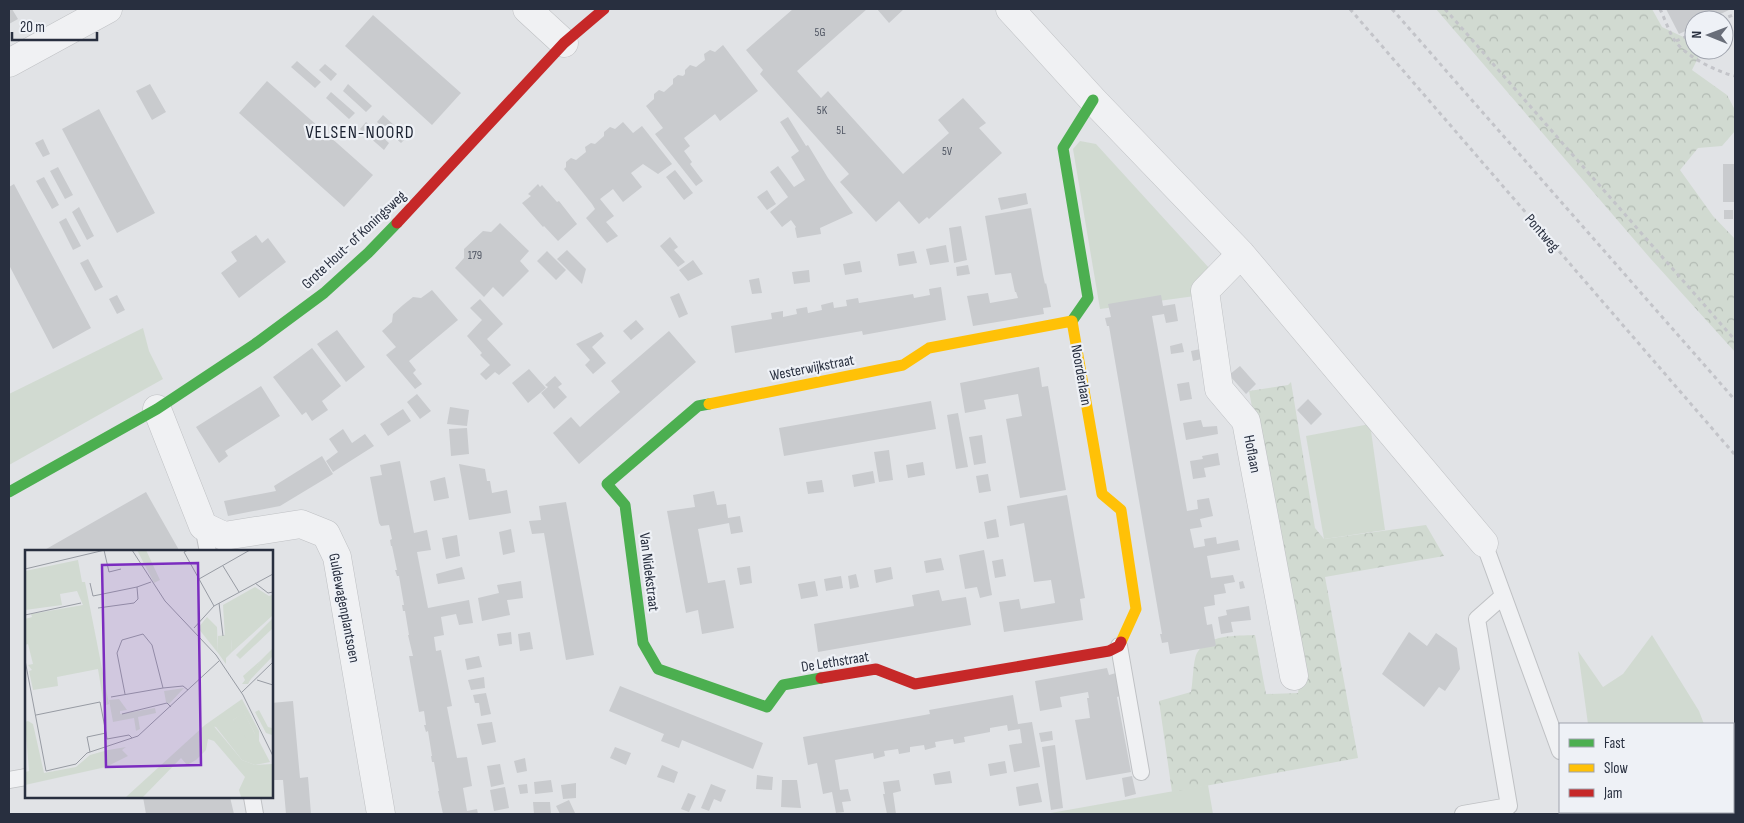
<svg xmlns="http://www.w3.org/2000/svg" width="1744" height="823" viewBox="0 0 1744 823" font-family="'Sofia Sans Condensed',sans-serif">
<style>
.grass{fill:#d1dad1}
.forest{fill:url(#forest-crowns)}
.building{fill:#c9cbce}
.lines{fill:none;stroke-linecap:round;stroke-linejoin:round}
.lane-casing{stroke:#bfc1c4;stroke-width:18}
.street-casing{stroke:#bfc1c4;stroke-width:29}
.path{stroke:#c3c4c9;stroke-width:3;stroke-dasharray:4 4;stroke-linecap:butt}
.lane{stroke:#f0f1f3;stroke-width:16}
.street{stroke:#f0f1f3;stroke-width:28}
.fast{stroke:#4caf50;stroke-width:11}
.slow{stroke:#ffc107;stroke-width:11}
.jam{stroke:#c62828;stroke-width:11}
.labels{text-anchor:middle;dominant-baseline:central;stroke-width:4.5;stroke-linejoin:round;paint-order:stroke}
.number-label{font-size:12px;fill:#515764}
.street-label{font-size:15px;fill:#282f3f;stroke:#eef1f6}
.quarter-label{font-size:18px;letter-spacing:1px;fill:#1a2130;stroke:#eef1f6}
.inset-road{fill:none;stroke:#979ba3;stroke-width:1}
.view{fill:#7b2cbf;fill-opacity:0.15;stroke:#7b2cbf;stroke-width:2.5}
.inset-edge{fill:none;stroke:#282f3f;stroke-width:2.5}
</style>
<defs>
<pattern id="forest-crowns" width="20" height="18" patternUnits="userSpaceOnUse" patternTransform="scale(1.25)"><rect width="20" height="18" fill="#d1dad1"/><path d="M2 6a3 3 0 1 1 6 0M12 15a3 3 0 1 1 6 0" fill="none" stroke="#b3bbb4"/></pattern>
</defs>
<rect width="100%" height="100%" fill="#e1e3e6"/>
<!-- grass -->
<path class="grass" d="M1080 141 1096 144 1210 269 1195 296 1100 309 1073 149Z
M143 328 149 351 163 379 9 465V394Z
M1370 424 1385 530 1324 539 1306 436Z
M1652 635 1699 711 1704 724H1588L1578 651 1603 687 1623 674Z
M1208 785 1213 814H1045Z
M1733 790 1735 796V814H1612V812H1733Z"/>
<!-- forest -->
<path class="forest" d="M1436 9H1652L1662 27 1694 42V50H1702L1692 70 1727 95 1735 110V131L1722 146 1698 148 1680 170 1713 216 1735 239V352L1650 258Z
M1291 382 1315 528 1324 539 1426 525 1444 556 1325 577 1358 758 1172 792 1159 701 1191 692C1193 683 1193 660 1197 653 1208 634 1236 636 1255 635L1266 694 1298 693 1301 668 1249 391 1288 385Z"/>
<!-- building -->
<path class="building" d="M9 9H12L18 19 9 24Z
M793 9H867L797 71 821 98 828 91 903 174 949 133 938 120 963 98 986 123 979 128 1002 153 929 219 927 217 919 224 899 201 876 222 840 182 849 174 760 74 763 70 746 50Z
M877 9H904L889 23Z
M1666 9H1731L1708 20H1694V27L1679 34Z
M373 15 461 93 432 125 345 46Z
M723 45 758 91 720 121 715 114 684 138 690 146 684 151 692 162 690 164 703 181 696 186 655 134 663 128 646 106 654 99V94L659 90 664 92 673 84V79L678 75 683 76 685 74V70L690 65 696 67 705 60 704 54 710 50 715 52Z
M297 61 321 82 315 88 291 67Z
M325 64 337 74 331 81 319 70Z
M267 81 373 175 344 207 239 113Z
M150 84 166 112 152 120 136 91Z
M348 84 372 106 366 112 343 91Z
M331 92 355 113 349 119 326 98Z
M99 109 155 213 117 233 62 129Z
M383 115 407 137 401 143 377 122Z
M788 117 806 146 808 145 828 178 853 213 820 228 821 234 797 238 795 228 796 227 791 220 782 227 770 212 788 197 770 172 778 166 794 187 805 180 791 157 799 151 780 122Z
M366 122 389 143 384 150 360 129Z
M623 122 633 133 642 126 672 164 658 174 643 164 631 173 642 187 623 202 613 189 600 199 614 216 606 222 618 236 607 243 586 218 595 209 592 204 564 169 566 167V162L571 158 576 160 586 152 585 147 591 143 595 144 604 136V132L610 127 615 129Z
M43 139 50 154 43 157 35 143Z
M1723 164H1735V202H1723Z
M58 167 73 195 65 199 50 171Z
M675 170 693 193 684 200 666 177Z
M44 177 59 205 52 209 36 181Z
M14 184 91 328 53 349 9 265V187Z
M538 184 540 187 542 185 557 202 559 201 577 224 558 241 544 226 543 227 522 203 531 196 528 194Z
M767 190 776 204 767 210 757 197Z
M1026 193 1028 204 1001 210 998 198Z
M79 207 94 236 87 240 72 212Z
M1031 208 1043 275 1045 284 1046 283 1047 287 1051 307 1043 308 1044 314 973 326 967 296 988 293 990 303 1018 298 1016 292H1015L1011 273 995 275 985 216Z
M1724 210H1733V219H1724Z
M66 218 81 246 73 250 59 222Z
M500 223 529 251 520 261 529 271 503 297 493 287 484 297 455 268 464 258V249L483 231 491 232Z
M961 226 967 260 954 263 949 228Z
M256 235 262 243 268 238 286 262 239 298 221 273 237 261 231 252Z
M670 237 678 247 674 250 685 262 678 267 660 246Z
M946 245 949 262 930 265 926 249Z
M567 250 586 269 582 284 557 259Z
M547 251 566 270 556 280 537 261Z
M914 251 917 263 899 266 897 254Z
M88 259 103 287 95 291 80 263Z
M693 260 703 274 688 281 679 270Z
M860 261 862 272 845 275 843 264Z
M968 265 970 274 957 276 956 267Z
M809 270 810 282 794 284 792 272Z
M759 278 762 293 752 294 749 280Z
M941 287 946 320 863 335 862 331 735 353 731 326 772 319 771 313 783 311V317L797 314 796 309 807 307 808 313 822 310 821 305 833 302 834 308 847 306 846 300 858 298 859 303 913 294 914 298 930 295 929 289Z
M432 290 458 320 409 361 416 370 413 373 422 384 415 389 386 355 396 347 382 331 392 322 393 314 403 305 413 297 421 298Z
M679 293 688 314 679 318 670 297Z
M117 295 125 310 117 314 109 299Z
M1161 295 1163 306 1175 304 1178 321 1166 323 1164 314 1152 316 1187 511 1198 509 1197 500 1209 498 1213 516 1200 519 1202 527 1190 529 1194 548 1205 546 1204 539 1216 537 1217 544 1238 540 1240 550 1207 556 1211 578 1233 575 1235 582 1224 584 1226 593 1214 595 1215 605 1204 607 1207 625 1212 624 1216 646 1170 654 1168 642 1162 643 1160 634H1162L1109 326H1107L1105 318 1111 317 1108 304Z
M480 299 503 324 487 339 511 365 499 375 495 372 486 380 480 374 490 365 480 355 482 353 467 336 482 320 470 308Z
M636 320 644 329 631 340 623 331Z
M337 330 365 367 346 382 317 344Z
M669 331 696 362 579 464 553 433 571 417 580 427 599 410 620 392 611 381Z
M601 332 604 336 592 347 606 363 593 374 585 365 590 360 576 344Z
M1182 343 1184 352 1171 354 1170 346Z
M312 348 341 386 322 401 328 410 312 421 306 412 302 415 273 377Z
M1205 348 1206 358 1193 361 1191 351Z
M1240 366 1256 384 1246 394 1229 375Z
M1039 367 1042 387 1048 386 1066 490 1020 498 1006 419 1022 416 1018 394 984 400 986 409 965 413 960 383Z
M529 369 546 388 528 403 512 383Z
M555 376 562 384 558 387 567 397 554 409 541 393 548 387 545 385Z
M1189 382 1192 399 1180 401 1177 384Z
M261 386 280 416 225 451 228 456 219 463 196 427Z
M417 394 431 411 420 419 407 402Z
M1308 399 1322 414 1311 425 1297 410Z
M931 401 936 429 784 456 779 428Z
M450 407 469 410 467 426 447 424Z
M403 409 411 421 388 436 380 424Z
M958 413 968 467 956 469 947 415Z
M1201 420 1203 427 1217 426 1218 434 1186 440 1183 423Z
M467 428 469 454 451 456 449 429Z
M343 429 352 443 365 434 374 446 333 472 326 461 338 452 329 439Z
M982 435 986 463 974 465 969 437Z
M889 450 893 480 879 482 874 452Z
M1218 453 1220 465 1204 468 1206 477 1193 479 1190 461 1203 459 1202 456Z
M322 456 333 474 280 506 228 516 224 501 276 491 274 486Z
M400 461 414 533 427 530 431 550 417 552 428 608 469 600 473 623 459 625 456 614 441 617 444 635 434 637 436 651 441 650 452 706 447 707 457 758 467 757 472 786 463 788 467 811 477 809 478 814H443L438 791H439L434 762H432L431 756H432L428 731 426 732 424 725H426L424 711 419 712 409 656H413L408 635H409L405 611H403L402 605H404L399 576H397L395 570H397L392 546H391L390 540 392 539 389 525 381 526 379 523 370 477 382 475 380 465Z
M923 462 925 475 908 478 906 465Z
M459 464 485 469 487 481H490L492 493 507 490 511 513 469 520Z
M873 471 875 483 854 487 852 475Z
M988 474 991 491 979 493 976 476Z
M445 477 449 498 434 501 430 481Z
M822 480 824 492 808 494 806 482Z
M714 491 717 505 726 504 728 518 740 516 743 532 731 534 729 523 698 529 708 583 725 580 734 628 702 634 698 610 686 613 667 511 695 507 693 495Z
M146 492 179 550 177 552H41Z
M1067 495 1085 598 1080 599 1083 620 1004 632 999 602 1019 599 1021 609 1055 603 1051 580 1034 582 1024 523 1010 526 1007 506Z
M566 502 594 655 566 660 544 533 532 534 529 521 541 520 539 506Z
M996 519 999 537 987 539 984 522Z
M511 529 515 552 503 555 499 532Z
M457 535 460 556 446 559 442 538Z
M984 550 992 595 980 598 977 587 965 589 959 555Z
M941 558 944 570 926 573 924 561Z
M1003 559 1006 576 995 578 992 561Z
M750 566 752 583 740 585 737 568Z
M462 567 465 579 438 584 436 574Z
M891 567 893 579 876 583 874 570Z
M856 574 859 587 850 589 848 576Z
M841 576 843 588 826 591 824 579Z
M521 581 523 598 507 600 510 615 482 621 478 598 499 593 497 585Z
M815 581 818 596 801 599 798 584Z
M1243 581 1245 588 1240 589 1239 582Z
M939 590 942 601 966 597 971 625 818 652 814 624 914 606 912 595Z
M1249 606 1251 620 1231 622 1233 632 1221 634 1218 617 1227 615 1226 610Z
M511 632 512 644 499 646 497 634Z
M530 632 533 649 520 651 518 634Z
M1409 632 1427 646 1436 633 1457 648 1460 669 1445 691 1439 687 1424 707 1382 674Z
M479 656 482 667 467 670 465 659Z
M1107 668 1109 675 1116 673 1120 696 1117 697 1131 772 1086 780 1075 720 1090 718 1087 698H1089L1088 692 1060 697 1062 707 1040 711 1035 681Z
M484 677 485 688 471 690 468 680Z
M620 686 763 743 753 769 682 740 679 748 661 741 664 734 609 711Z
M486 693 491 714 481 716 479 703H475L473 695Z
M1013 695 1018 724 1032 722 1040 767 1014 772 1009 745 1022 743 1020 729 1008 731 1007 725 990 728V732L964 737 965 742 954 744 953 739 935 742 936 747 925 750 924 745 910 747V752L899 754 898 749 884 751 885 756 874 759 873 753 835 760 840 790 848 789 851 801 842 802 844 812 836 813 832 792 823 794 817 763 808 765 803 737 930 714 929 710Z
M293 701 300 778 308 777 311 814H286L283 780H274L271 745V703Z
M492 722 496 742 482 745 477 724Z
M1052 731 1053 740 1041 742 1039 733Z
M1055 745 1063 808 1051 810 1042 747Z
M615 747 631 753 626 765 610 758Z
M525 758 527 771 517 773 514 761Z
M1005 761 1007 773 990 776 988 764Z
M500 764 504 784 491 787 487 766Z
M662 765 678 772 674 783 657 777Z
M950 771 952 783 935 785 933 774Z
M757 775 773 777 772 790 756 789Z
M1132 776 1136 794 1125 797 1122 778Z
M551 780 553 792 535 794 534 782Z
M782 780H797L801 808 781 807Z
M899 780 901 791 893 793 896 814H887L883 794H885L883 782Z
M576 783V798L563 799 561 785Z
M1038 783 1042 802 1019 806 1016 787Z
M527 784 528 793 520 794 518 785Z
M711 784 726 790 721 802 714 799 709 811 701 808Z
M505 787 509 808 494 811 490 790Z
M688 793 696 796 689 812 681 809Z
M143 797H230L234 814H146Z
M569 800 575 813 571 814H560L556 806Z
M533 802H550L551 814H534Z"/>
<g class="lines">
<!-- lane casing -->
<g class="lane-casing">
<path id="lane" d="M203 526 208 552
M1484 543 1560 751
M1119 646 1141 772
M9 780 26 777
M252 797 255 814
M1583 812 1584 814
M1463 814 1509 806 1477 619 1503 596"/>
</g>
<!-- street casing -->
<g class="street-casing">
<path id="street" d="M527 9 564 43
M1010 9 1093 100 1241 254 1484 543
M9 63 108 9
M1241 254 1205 291 1219 389 1246 421 1294 676
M157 409 203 526 224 536 301 524 326 534 337 557 381 814"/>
</g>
<!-- path -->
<path class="path" d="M1350 9 1735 455
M1392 9 1735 400
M1445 9 1735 340
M1660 9C1665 19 1669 32 1675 41 1687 57 1717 72 1735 76
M1721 20 1735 14
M1676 41 1694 33"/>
<!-- lane -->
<use href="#lane" class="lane"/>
<!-- street -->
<use href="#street" class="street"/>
<!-- fast -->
<path class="fast" d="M1072 321 1088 298 1063 148 1093 100
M709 404 698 406 607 484 625 505 643 643 658 669 767 707 783 685 821 678
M9 492 157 409 255 344 324 293 368 253 397 223"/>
<!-- slow -->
<path class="slow" d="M1072 321 1102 494 1121 510 1136 609 1121 642
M709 404 903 365 929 348 1072 321"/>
<!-- jam -->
<path class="jam" d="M397 223 564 43 604 9
M821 678 876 669 915 684 1109 651 1119 646 1121 642"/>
</g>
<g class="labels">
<!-- number labels -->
<g class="number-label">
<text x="820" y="32">5G</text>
<text x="822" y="110">5K</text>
<text x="841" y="130">5L</text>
<text x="947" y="151">5V</text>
<text x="475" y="255">179</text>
</g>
<!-- street labels -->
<g class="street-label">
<text transform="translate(1542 233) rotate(49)">Pontweg</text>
<text transform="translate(354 240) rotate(-43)">Grote Hout- of Koningsweg</text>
<text transform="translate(812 368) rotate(-11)">Westerwijkstraat</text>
<text transform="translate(1081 375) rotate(80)">Noorderlaan</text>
<text transform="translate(1252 454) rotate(79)">Hoflaan</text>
<text transform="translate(649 572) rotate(83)">Van Nidekstraat</text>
<text transform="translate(344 608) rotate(79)">Guldewagenplantsoen</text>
<text transform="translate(835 662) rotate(-9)">De Lethstraat</text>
</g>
<!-- quarter labels -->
<g class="quarter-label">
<text x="360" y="132">VELSEN-NOORD</text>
</g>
</g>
<!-- overview -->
<g transform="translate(25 550)">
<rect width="248" height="248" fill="#e1e3e6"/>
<path d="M112 0H121L135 30 129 33ZM53 10 57 32H60L84 154 79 156 73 119 32 127 33 136 8 140 4 121 7 120 3 115 8 114 3 94 0 95V69L7 67 6 64 58 55 52 41 35 44 37 55 0 60V21ZM230 37 244 46 247 45V66L207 102 206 88H200L198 55ZM182 67 192 77 193 103 173 78ZM247 99V107L223 132 235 111ZM159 138 144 154 141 152 139 141ZM217 149 234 181V191L245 212 230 215 217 210 191 177 180 175ZM219 163 230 184 208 170ZM3 171 8 174 19 223 51 217 65 205 83 200 101 197 97 200 103 206 81 217 0 235V222L4 221 0 172Z" fill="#d1dad1" fill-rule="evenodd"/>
<path d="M200 85 206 88 207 102 201 108V114L193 103V86ZM235 111 223 134H217L220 130 218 126ZM94 149 102 160 95 161V164L130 158 131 163 113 167 115 179 111 181 109 168 88 172 84 150ZM234 160 243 177 247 178V185L241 183 230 162ZM219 162 230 184 221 188 208 170ZM187 174 217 210 230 215 247 214V247H216L214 240 220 227 189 191 183 189 181 200 171 210 162 215 156 208 118 247H101L180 175Z" fill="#d1dad1"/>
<path d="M247 69V79L215 109 211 105Z" fill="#d1dad1"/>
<path class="inset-road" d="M79 0 84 22 96 19M107 0 140 51 191 105 218 145 248 206M163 0 159 2 189 56M198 16 214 42M0 19 80 0M174 29 225 0M65 33 68 46 112 37M230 33 243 43 248 42M194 53 198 86M73 58 109 53 113 49 112 37 126 32M0 65 56 53M169 78 189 56 248 24M0 110 21 221 51 214 62 203 113 186 194 111M232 130 248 135M216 143 248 112M100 144 92 103 97 90 118 84 127 95 138 138M86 147 138 138 158 136 163 140M97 164 142 153 146 157M11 165 75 152 81 183 62 187 65 202M81 183 82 189 104 185 107 188"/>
<path class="view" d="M173 13 176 215 81 217 77 15Z"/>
<rect width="248" height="248" class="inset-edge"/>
</g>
<!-- border -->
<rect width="1744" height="823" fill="none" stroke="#282f3f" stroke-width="20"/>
<!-- legend -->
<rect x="1559" y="723" width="175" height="90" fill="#eef1f6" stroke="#9fa3ad"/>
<rect x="1569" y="739" width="25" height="8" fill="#4caf50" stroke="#9fa3ad"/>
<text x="1604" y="748" font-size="15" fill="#282f3f">Fast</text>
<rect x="1569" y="764" width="25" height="8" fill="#ffc107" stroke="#9fa3ad"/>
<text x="1604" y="773" font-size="15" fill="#282f3f">Slow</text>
<rect x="1569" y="789" width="25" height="8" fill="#c62828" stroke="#9fa3ad"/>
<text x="1604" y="798" font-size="15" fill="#282f3f">Jam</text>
<!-- north arrow -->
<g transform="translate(1709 35) rotate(271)"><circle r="24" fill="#eef1f6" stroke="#9fa3ad"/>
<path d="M0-4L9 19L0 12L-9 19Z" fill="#696e79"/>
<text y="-8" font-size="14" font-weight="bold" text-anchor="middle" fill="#282f3f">N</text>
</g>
<!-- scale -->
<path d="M12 32v8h85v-8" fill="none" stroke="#282f3f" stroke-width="2.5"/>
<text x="20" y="32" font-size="15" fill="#282f3f" stroke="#eef1f6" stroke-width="4" paint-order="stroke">20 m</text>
</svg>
